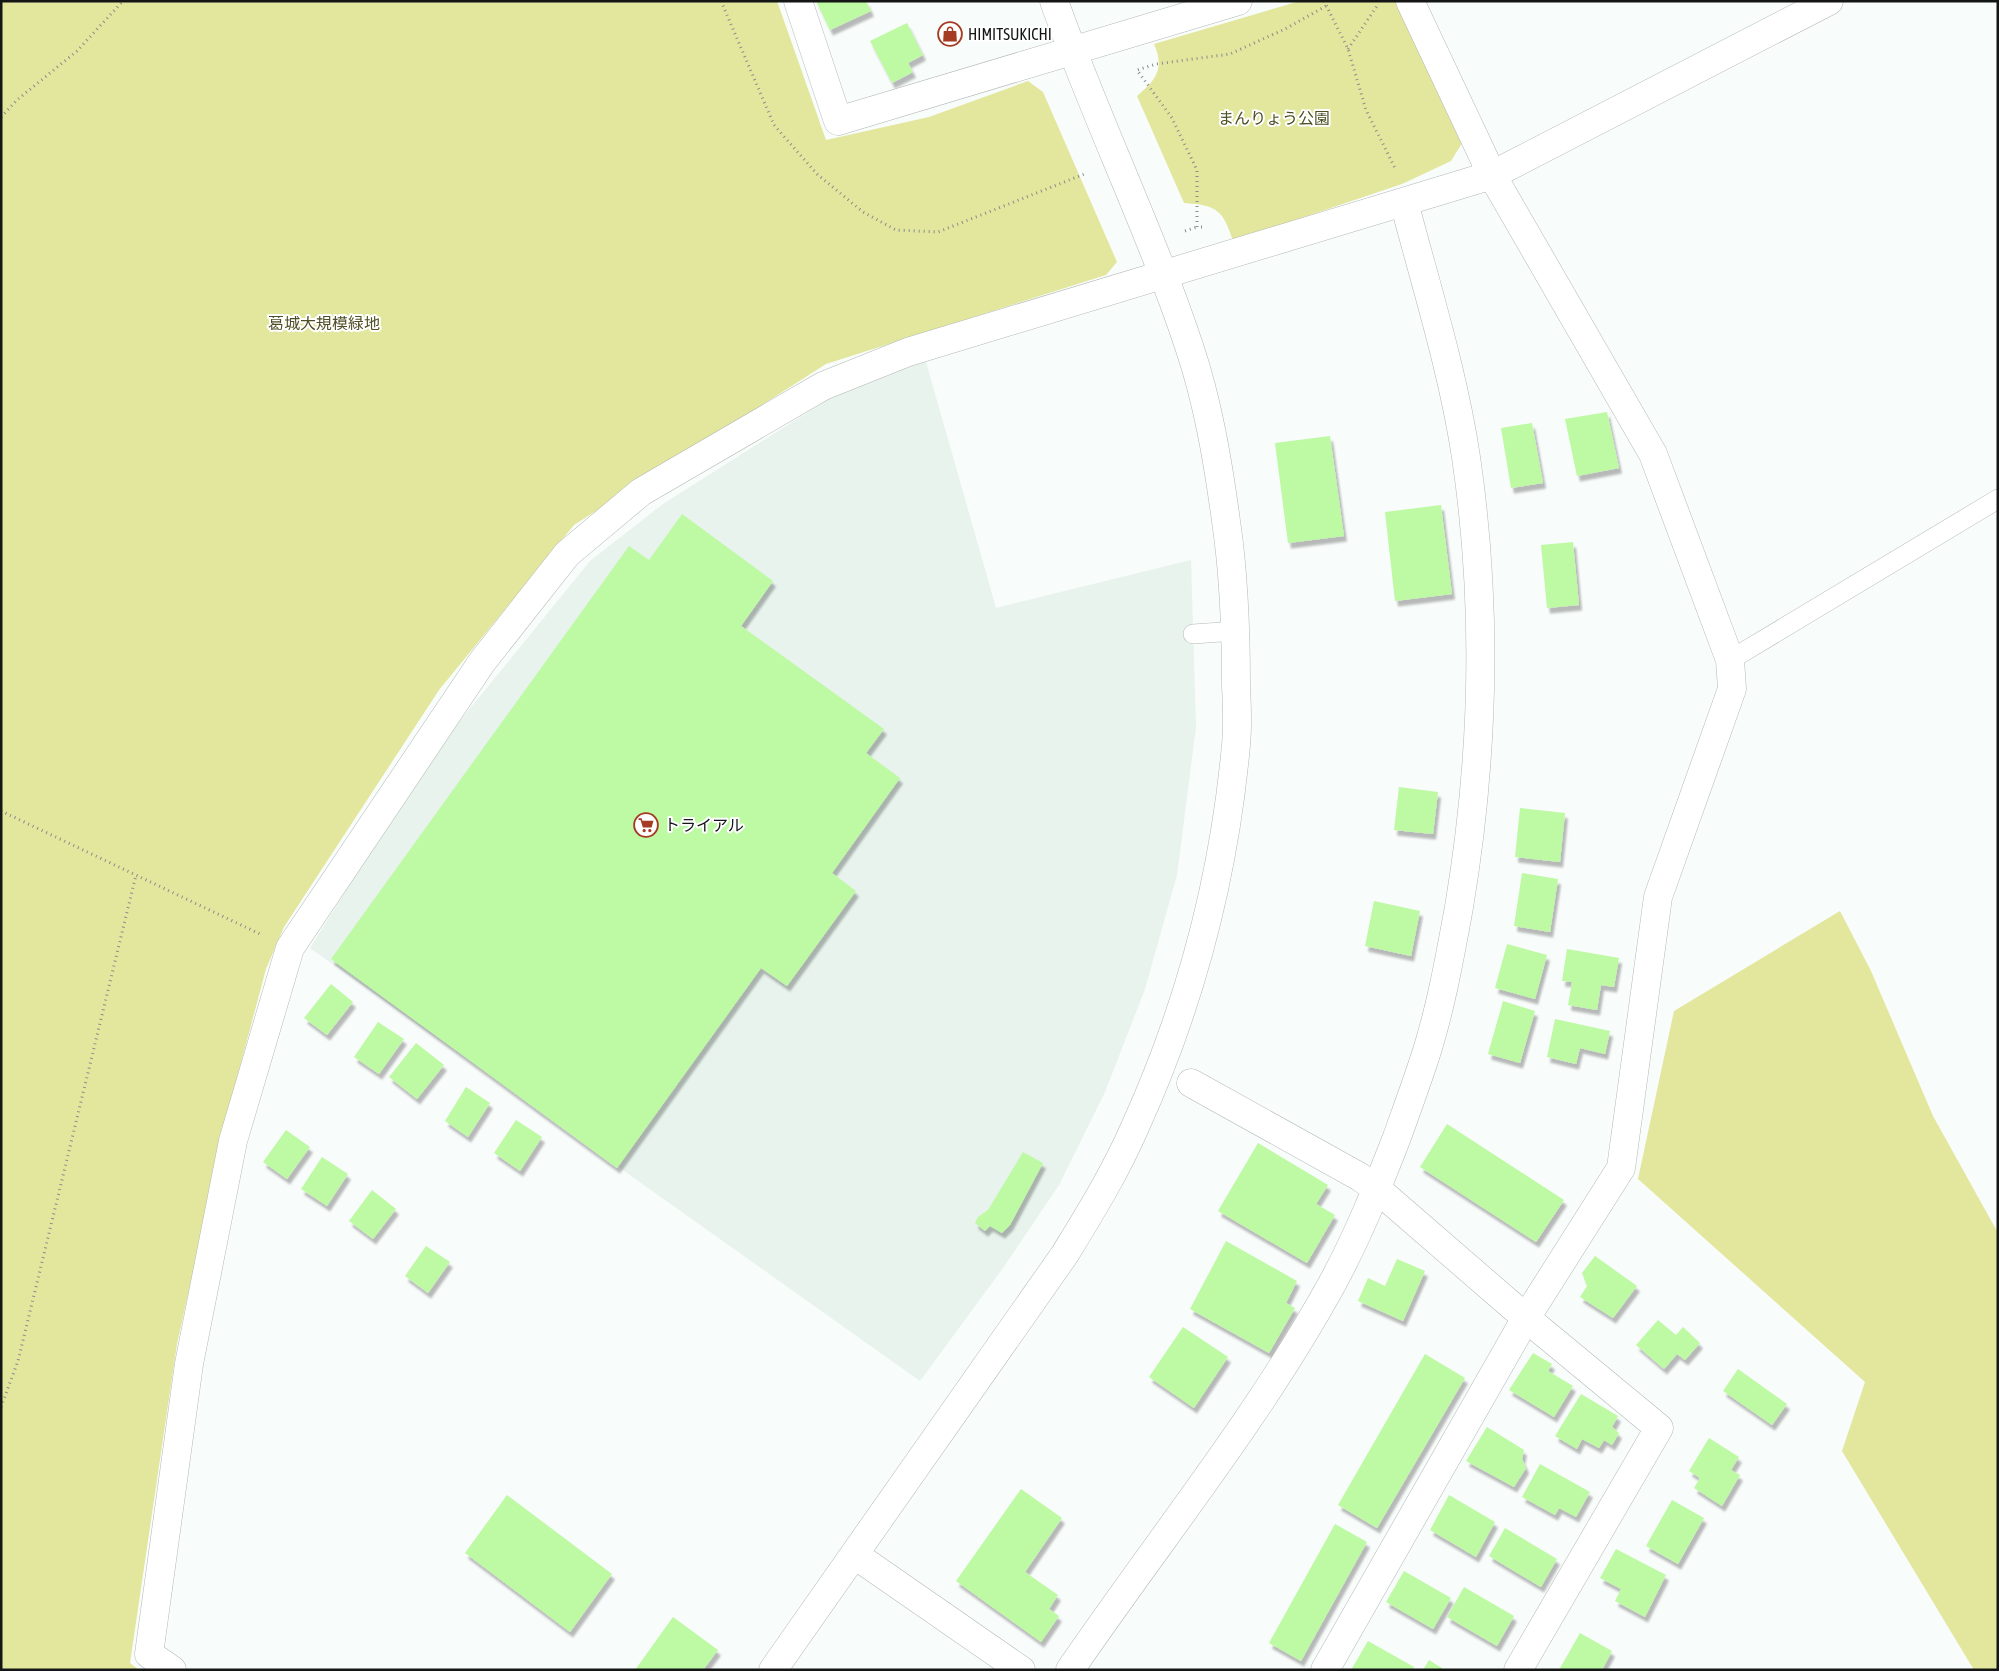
<svg xmlns="http://www.w3.org/2000/svg" width="1999" height="1671" viewBox="0 0 1999 1671" font-family="'Asap Condensed','Noto Sans JP',sans-serif">
<style>
.built{fill:#e7f3ec}
.green{fill:#e3e79d}
.building{fill:#bef9a3;filter:url(#shadow)}
.lines{fill:none;stroke-linecap:round;stroke-linejoin:round}
.lane-casing{stroke:#b4b8b6;stroke-width:20}
.street-casing{stroke:#b4b8b6;stroke-width:29}
.secondary-casing{stroke:#b4b8b6;stroke-width:29}
.path{stroke:#8a8d8b;stroke-width:3;stroke-dasharray:1 4;stroke-linecap:butt}
.lane{stroke:#fff;stroke-width:19}
.street{stroke:#fff;stroke-width:28}
.secondary{stroke:#fff;stroke-width:28}
.labels{text-anchor:middle;dominant-baseline:central;stroke-width:4;stroke-linejoin:round;paint-order:stroke}
.poi-label{font-size:16px;fill:#141615;stroke:#fff;text-anchor:start}
.park-label{font-size:16px;fill:#4e4f24;stroke:#fff}
</style>
<defs>
<filter id="shadow"><feDropShadow dx="3" dy="5.5" stdDeviation="1" flood-color="#0004"/></filter>
</defs>
<rect width="100%" height="100%" fill="#f8fcfa"/>
<!-- built -->
<path class="built" d="M924 355 996 608 1191 560 1196 727 1177 875 1145 989 1105 1092 1059 1185 1003 1268 920 1381 310 948 425 764 590 561 663 504 832 397Z"/>
<!-- green -->
<path class="green" d="M1 1H777L826 140 929 117 1028 81 1043 92 1117 262 1106 275 826 364 574 525 439 690 284 927 266 969 230 1104 177 1344 130 1663 139 1670H1Z
M1300 1H1399L1464 140 1451 161 1402 184 1233 241C1223 210 1217 205 1184 203L1137 96C1156 80 1165 69 1154 44Z
M1840 911 1871 971 1933 1116 1998 1233V1670H1974L1842 1451 1865 1382 1638 1179 1674 1011Z"/>
<!-- building -->
<path class="building" d="M816 1H866L871 11 830 30Z
M907 23 923 55 908 63 913 72 892 83 870 41Z
M1607 412 1619 468 1577 476 1565 419Z
M1532 423 1543 483 1511 488 1501 428Z
M1330 436 1344 536 1288 543 1275 443Z
M1441 505 1452 594 1395 601 1385 512Z
M682 514 773 581 741 626 884 729 866 753 900 778 832 873 856 891 787 986 761 968 617 1168 331 959 629 546 649 560Z
M1573 542 1579 605 1547 608 1541 545Z
M1399 787 1438 792 1433 834 1394 830Z
M1520 808 1565 813 1560 862 1515 857Z
M1522 873 1558 879 1550 932 1514 926Z
M1374 901 1420 911 1411 956 1365 946Z
M1507 944 1547 955 1535 999 1495 988Z
M1567 949 1619 958 1614 987 1601 985 1597 1010 1568 1005 1572 982 1562 981Z
M331 984 353 1002 327 1035 304 1018Z
M1503 1001 1535 1011 1520 1063 1488 1054Z
M1555 1019 1610 1031 1605 1054 1580 1048 1576 1064 1547 1057Z
M378 1022 404 1039 379 1074 354 1057Z
M416 1043 444 1065 417 1099 389 1077Z
M466 1087 490 1103 468 1137 445 1121Z
M516 1120 542 1137 520 1171 494 1153Z
M1447 1124 1564 1200 1536 1242 1420 1167Z
M286 1130 310 1147 287 1179 263 1162Z
M1258 1143 1328 1185 1316 1204 1335 1215 1307 1263 1218 1211Z
M1023 1152 1043 1163 1010 1225 1002 1233 990 1226 985 1231 975 1223 978 1217 988 1210Z
M322 1157 348 1174 327 1206 301 1189Z
M372 1190 396 1209 373 1239 349 1221Z
M1226 1241 1297 1281 1286 1303 1295 1308 1269 1353 1190 1309Z
M426 1246 450 1262 428 1293 405 1276Z
M1595 1256 1637 1286 1613 1318 1580 1297 1587 1286 1582 1273Z
M1397 1259 1425 1271 1403 1321 1358 1301 1368 1278 1385 1286Z
M1658 1320 1676 1335 1683 1327 1700 1343 1685 1360 1677 1354 1664 1369 1636 1345Z
M1183 1327 1228 1357 1194 1408 1149 1377Z
M1533 1353 1552 1364 1548 1371 1573 1386 1554 1417 1509 1390Z
M1425 1354 1465 1378 1377 1528 1338 1505Z
M1738 1369 1787 1404 1772 1425 1723 1391Z
M1581 1394 1618 1416 1612 1427 1619 1433 1612 1445 1604 1440 1599 1448 1582 1439 1577 1449 1555 1436Z
M1487 1427 1524 1450 1522 1459 1526 1468 1514 1487 1466 1461Z
M1709 1438 1739 1457 1731 1470 1740 1475 1722 1506 1694 1488 1700 1478 1689 1471Z
M1540 1464 1590 1492 1576 1517 1559 1508 1555 1515 1522 1497Z
M1021 1489 1062 1518 1025 1572 1058 1595 1049 1609 1059 1616 1041 1642 956 1581Z
M507 1495 612 1574 570 1632 465 1553Z
M1449 1495 1495 1522 1476 1557 1430 1530Z
M1672 1500 1704 1518 1678 1564 1646 1546Z
M1335 1524 1367 1542 1301 1661 1269 1643Z
M1505 1528 1557 1559 1541 1587 1489 1556Z
M1616 1549 1666 1575 1645 1617 1615 1601 1621 1589 1600 1578Z
M1404 1571 1451 1598 1433 1629 1386 1602Z
M1464 1587 1514 1616 1497 1646 1447 1617Z
M673 1617 718 1650 703 1670H635Z
M1580 1633 1612 1651 1602 1670H1559Z
M1368 1641 1414 1667 1413 1670H1351Z
M1429 1660 1445 1670H1423Z"/>
<g class="lines">
<!-- lane casing -->
<g class="lane-casing">
<path id="lane" d="M1193 634 1236 631
M1730 660 1998 499"/>
</g>
<!-- street casing -->
<g class="street-casing">
<path id="street" d="M798 1 838 121 1238 1
M1191 1083 1360 1177 1377 1189 1526 1318 1659 1428 1518 1670
M855 1555 1021 1670
M172 1670 149 1654 189 1364 233 1141 290 948 482 662 567 554 641 492 823 386 908 352 1492 175 1829 1
M1070 1670C1158 1541 1258 1419 1333 1282 1358 1236 1378 1186 1397 1137 1407 1109 1417 1082 1426 1054 1441 1007 1450 956 1459 907 1484 758 1488 607 1466 457 1453 371 1426 286 1404 202
M1325 1670 1526 1318 1621 1168 1658 897 1732 689 1730 660 1653 454 1492 175 1410 1"/>
</g>
<!-- secondary casing -->
<g class="secondary-casing">
<path id="secondary" d="M773 1670 1065 1254C1090 1213 1116 1171 1135 1127 1190 1006 1224 877 1236 745 1238 725 1237 705 1236 685 1236 630 1234 575 1226 521 1218 462 1208 402 1189 346 1150 229 1095 117 1054 1"/>
</g>
<!-- path -->
<path class="path" d="M721 1 774 125 817 174 863 212 896 230 938 232 1087 173
M1324 1 1348 49 1366 110 1396 170
M1348 49 1377 6
M1 117 17 100 77 51 123 1
M1202 227H1197V170L1172 118 1137 70 1156 64 1230 54 1285 29 1326 6
M1185 231 1197 227
M1 811 260 934
M1 1407 18 1361 136 875"/>
<!-- lane -->
<use href="#lane" class="lane"/>
<!-- street -->
<use href="#street" class="street"/>
<!-- secondary -->
<use href="#secondary" class="secondary"/>
</g>
<!-- icons -->
<defs>
<g id="shop-ring" transform="scale(1.25)"><circle r="9.5" fill="#fff" stroke="#a43b22" stroke-width="1.5"/><path d="M-5-2.5h2.3a2.7 3.5 0 0 1 5.4 0H5L5.5 6h-11ZM-1.5-2.5h3a1.5 2.3 0 0 0-3 0Z" fill="#a43b22"/></g>
<g id="supermarket-ring" transform="scale(1.25)"><circle r="9.5" fill="#fff" stroke="#a43b22" stroke-width="1.5"/><path d="M-6-5.5h2.5l.6 2H6L4.5 2H-2.5L-4.4-4H-6ZM-1.5 3.2a1.3 1.3 0 1 0 .1 0ZM3 3.2a1.3 1.3 0 1 0 .1 0Z" fill="#a43b22"/></g>
</defs>
<g fill-rule="evenodd">
<use href="#shop-ring" x="950" y="34"/>
<use href="#supermarket-ring" x="646" y="825"/>
</g>
<g class="labels">
<!-- poi labels -->
<g class="poi-label">
<text x="968" y="34">HIMITSUKICHI</text>
<text x="664" y="825">トライアル</text>
</g>
<!-- park labels -->
<g class="park-label">
<text x="1274" y="118">まんりょう公園</text>
<text x="324" y="323">葛城大規模緑地</text>
</g>
</g>
<!-- border -->
<rect width="1999" height="1671" fill="none" stroke="#141615" stroke-width="5"/>
</svg>
